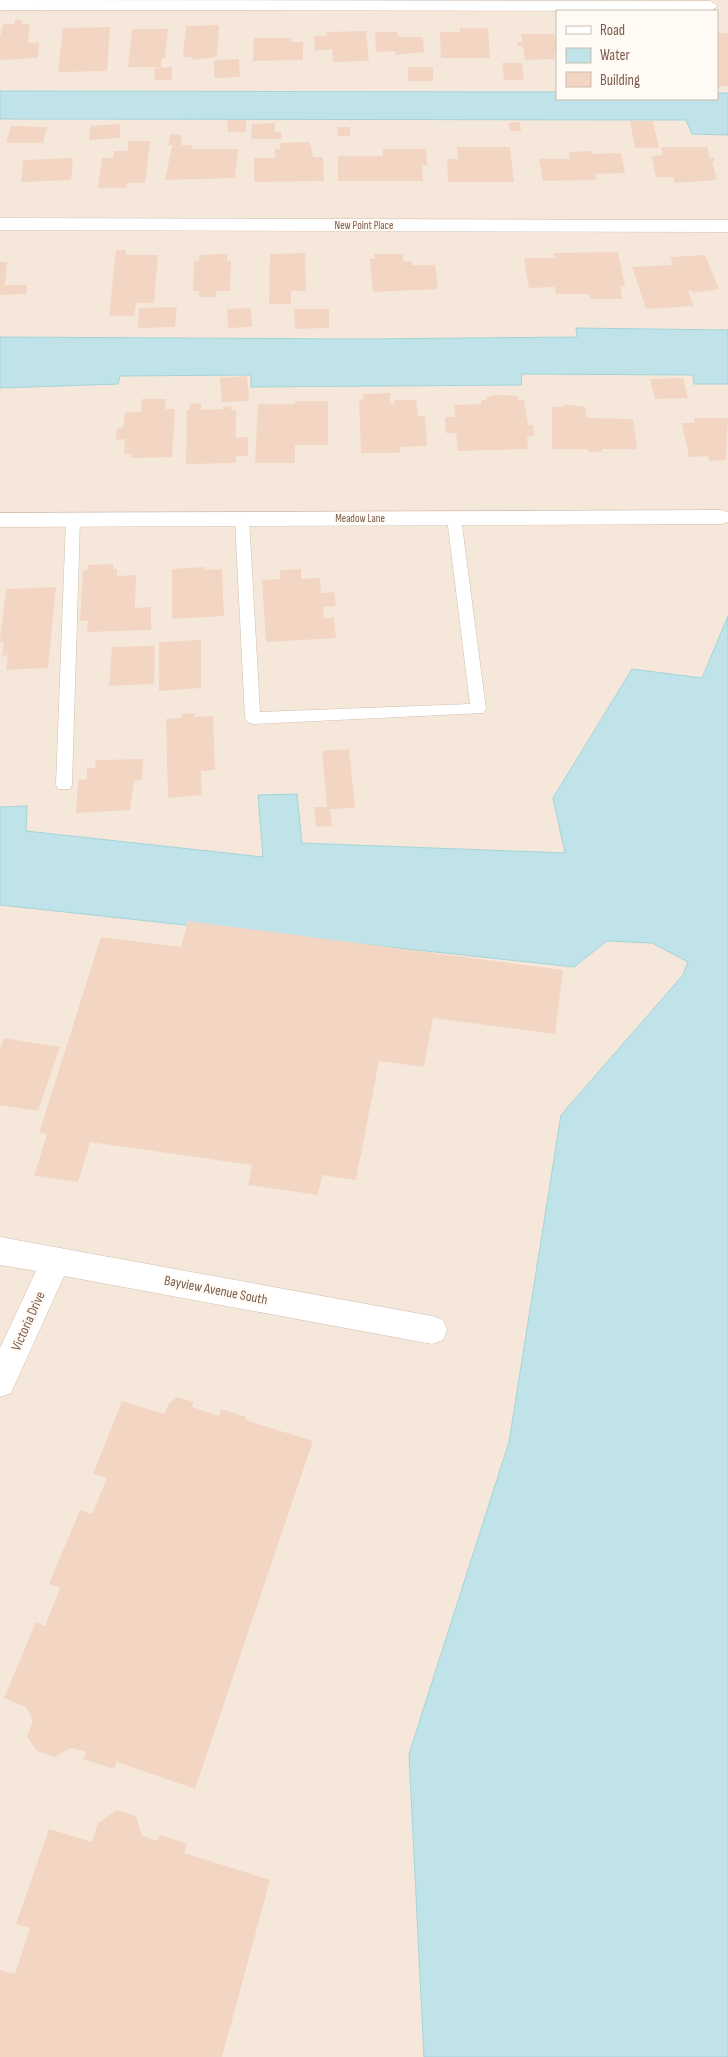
<svg xmlns="http://www.w3.org/2000/svg" width="728" height="2057" viewBox="0 0 728 2057" font-family="'Sofia Sans Condensed',sans-serif">
<style>
.residential{fill:#f5e8da;fill-rule:evenodd}
.water{fill:#bfe3e8;stroke:#a5d3da}
.building{fill:#f3d5c3}
.lines{fill:none;stroke-linecap:round;stroke-linejoin:round}
.service-casing{stroke:#d1beb0;stroke-width:1}
.minor-casing{stroke:#d1beb0;stroke-width:1}
.service{fill:#fff;fill-rule:evenodd}
.minor{fill:#fff;fill-rule:evenodd}
.labels{text-anchor:middle;dominant-baseline:central;stroke-width:4.5;stroke-linejoin:round;paint-order:stroke}
.far-street-label{font-size:11px;fill:#7a5c4d;stroke:#fffaf3}
.street-label{font-size:14px;fill:#7a5c4d;stroke:#fffaf3}
</style>
<rect width="100%" height="100%" fill="#fdf6ec"/>
<!-- residential -->
<path class="residential" d="M0 0H728V844L684 975 561 1115 509 1442 409 1754 424 2057H0ZM557 11H717V99H557Z"/>
<!-- water -->
<path class="water" d="M0 91 557 92V99H717V93H728V135L692 134 686 120 0 119Z
M576 328 728 330V384H694L693 375 522 374 521 385 251 387V375L120 376 118 384 0 388V337L361 339 577 337Z
M728 616V2057H424L409 1754 509 1442 561 1115 683 975 688 962 652 943 607 941 574 967 0 905V807L27 806 26 831 263 857 258 795 297 794 302 843 565 853 553 798 632 669 702 678Z"/>
<!-- building -->
<path class="building" d="M15 20H22V24H30L28 43 39 42 38 58 0 60V38L3 24H15Z
M219 25 217 57 192 60V57H183L186 26Z
M110 27 107 71 58 72 63 28Z
M460 28H488L490 58H441L440 32H460Z
M132 29H168L165 58 161 59V67H128Z
M366 31 369 61 333 62 332 49 315 51 314 36H327L326 32Z
M375 32H397L398 37H423L424 52 395 55V51L376 52Z
M717 33H728V86L717 87Z
M521 34H554L557 52 554 54 555 59 525 60 523 46H517V42H522Z
M254 38H291V42H303V60L253 61Z
M239 59 240 77 214 78V60Z
M502 63H522L524 80H504Z
M172 67V80H155L154 68Z
M408 67H433V81H408Z
M227 120H246V132H228Z
M630 121H653L659 148H635Z
M520 122 521 131H510L508 123Z
M275 123V132H281V139H251L252 124Z
M120 124V138L89 140 90 126Z
M11 126 47 127 43 143H6Z
M337 127H350V136H338Z
M170 134 182 135 181 145H192V149H238L235 178 165 180 172 145H168Z
M128 141H150L145 183H127L126 188H98L102 158H113L114 151H128Z
M310 142 313 157H323L324 181 254 182V158H275V149H280V143Z
M457 147H510L514 182H448L447 159H458Z
M661 147H707L710 158H714L715 161H712L717 180 675 183 673 177H656L652 156 663 155Z
M383 149H426L427 165H422L423 181H338V156H383Z
M591 151 594 154 621 153 625 173 595 174 597 180 543 181 539 159H570L569 152Z
M73 158 71 180 21 182 23 160Z
M116 250H126V255H158L154 303H136L134 316H109Z
M618 252 625 286H620L622 299H590L589 294H556L555 287 529 288 524 258H555L554 253Z
M305 253 306 291H291V304H269L270 254Z
M227 254V261H231L230 291H216V297H199V291H193L194 261H199V255Z
M374 254H403V261H412V265H435L438 289 373 292 370 259H375Z
M705 255 719 289 693 293 692 290 688 291 694 306 646 309 632 267 673 265 670 257Z
M0 262H7L5 285H27L26 294 0 295Z
M177 307 175 327 138 328 139 308Z
M251 308 252 327 228 328 227 309Z
M294 309H329V328L295 329Z
M247 376 249 401 222 402 220 378Z
M683 378 688 398 655 399 650 379Z
M390 393V403L395 404 394 400H416L418 416H425L427 446 399 447 400 453H361L359 399H364L363 394Z
M493 395H511L518 397V400H524L528 425H533L534 436H527L528 449 458 451 456 433H446L445 417H455L454 405 481 404V400H487L486 398Z
M142 399H166L165 409H175L172 457 131 458V454H124L125 439 116 440 117 428H123L125 412H141Z
M295 401H328V445H295V463H255L258 404H295Z
M201 403V410L223 409V407L231 406V410H236V438L248 437V456H236V463L186 464 187 410 190 409V404Z
M563 404 585 407 587 418 633 419 637 449H602V452H589L588 449H552V407H564Z
M694 418H728L726 460 709 461 708 456 689 457 682 423H695Z
M113 564V569H117V576L136 575 135 608 151 607V630L87 632 88 621H80L83 570H87L88 565Z
M205 567V570L222 569 224 616 172 619V569Z
M301 569V579L320 578 321 593 334 592 336 606 323 607 324 618H334L336 638 266 642 262 580 280 579V570Z
M56 587 48 668 6 670 8 655 2 656 4 642H0V639L6 589Z
M201 640V688L159 691V642Z
M155 646 154 684 109 686 112 647Z
M194 713V717L213 716 215 770 201 771 202 795 168 798 166 719 182 718V714Z
M349 749 355 808 330 809 332 826 316 827 314 807H327L322 751Z
M143 759 142 780 134 781 130 810 76 813 78 780 87 779V768H95L96 760Z
M188 921 563 970 555 1034 433 1018 424 1067 379 1061 356 1180 322 1175 318 1195 248 1185 252 1165 90 1142 78 1182 34 1176 47 1134 39 1133 101 937 181 947Z
M4 1038 60 1047 38 1111 0 1105V1048Z
M177 1397 194 1402 192 1407 219 1416 221 1409 246 1417 245 1420 313 1441 195 1789 117 1762 114 1769 83 1759 86 1752 71 1748 54 1757 37 1751 27 1737 33 1721 26 1707 4 1698 36 1622 45 1626 60 1588 49 1584 80 1510 92 1514 107 1478 93 1474 122 1401 164 1414 169 1403Z
M117 1810 136 1816 142 1836 158 1841 160 1835 187 1844 184 1853 270 1880 222 2057H0V1970L15 1974 30 1928 16 1924 49 1829 92 1842 98 1823Z"/>
<g class="lines">
<!-- service casing -->
<g class="service-casing">
<path id="service" d="M454 513 461 518 486 709 483 713 253 724 248 722 245 718 235 519 237 516H247L249 519 260 712 470 704 447 518Z
M73 515 80 520 72 785 70 789H58L56 785 66 520Z"/>
</g>
<!-- minor casing -->
<g class="minor-casing">
<path id="minor" d="M0 0 710 1 718 6 710 11 0 10Z
M0 218 728 220V232L0 230Z
M721 510 728 512V522L721 524 0 527V513Z
M0 1237 432 1316 443 1320 447 1330 443 1340 432 1344 64 1276 11 1393 0 1397V1348L36 1271 0 1265Z"/>
</g>
<!-- service -->
<use href="#service" class="service"/>
<!-- minor -->
<use href="#minor" class="minor"/>
</g>
<g class="labels">
<!-- far-street labels -->
<g class="far-street-label">
<text x="364" y="225">New Point Place</text>
<text x="360" y="518">Meadow Lane</text>
</g>
<!-- street labels -->
<g class="street-label">
<text transform="translate(216 1290) rotate(11)">Bayview Avenue South</text>
<text transform="translate(28 1321) rotate(-66)">Victoria Drive</text>
</g>
</g>
<!-- legend -->
<rect x="556" y="10" width="162" height="90" fill="#fffaf3" stroke="#cabbb1"/>
<rect x="566" y="26" width="25" height="8" fill="#ffffff" stroke="#cabbb1"/>
<text x="600" y="35" font-size="15" fill="#7a5c4d">Road</text>
<rect x="566" y="48" width="25" height="15" fill="#bfe3e8" stroke="#cabbb1"/>
<text x="600" y="60" font-size="15" fill="#7a5c4d">Water</text>
<rect x="566" y="72" width="25" height="15" fill="#f3d5c3" stroke="#cabbb1"/>
<text x="600" y="85" font-size="15" fill="#7a5c4d">Building</text>
</svg>
